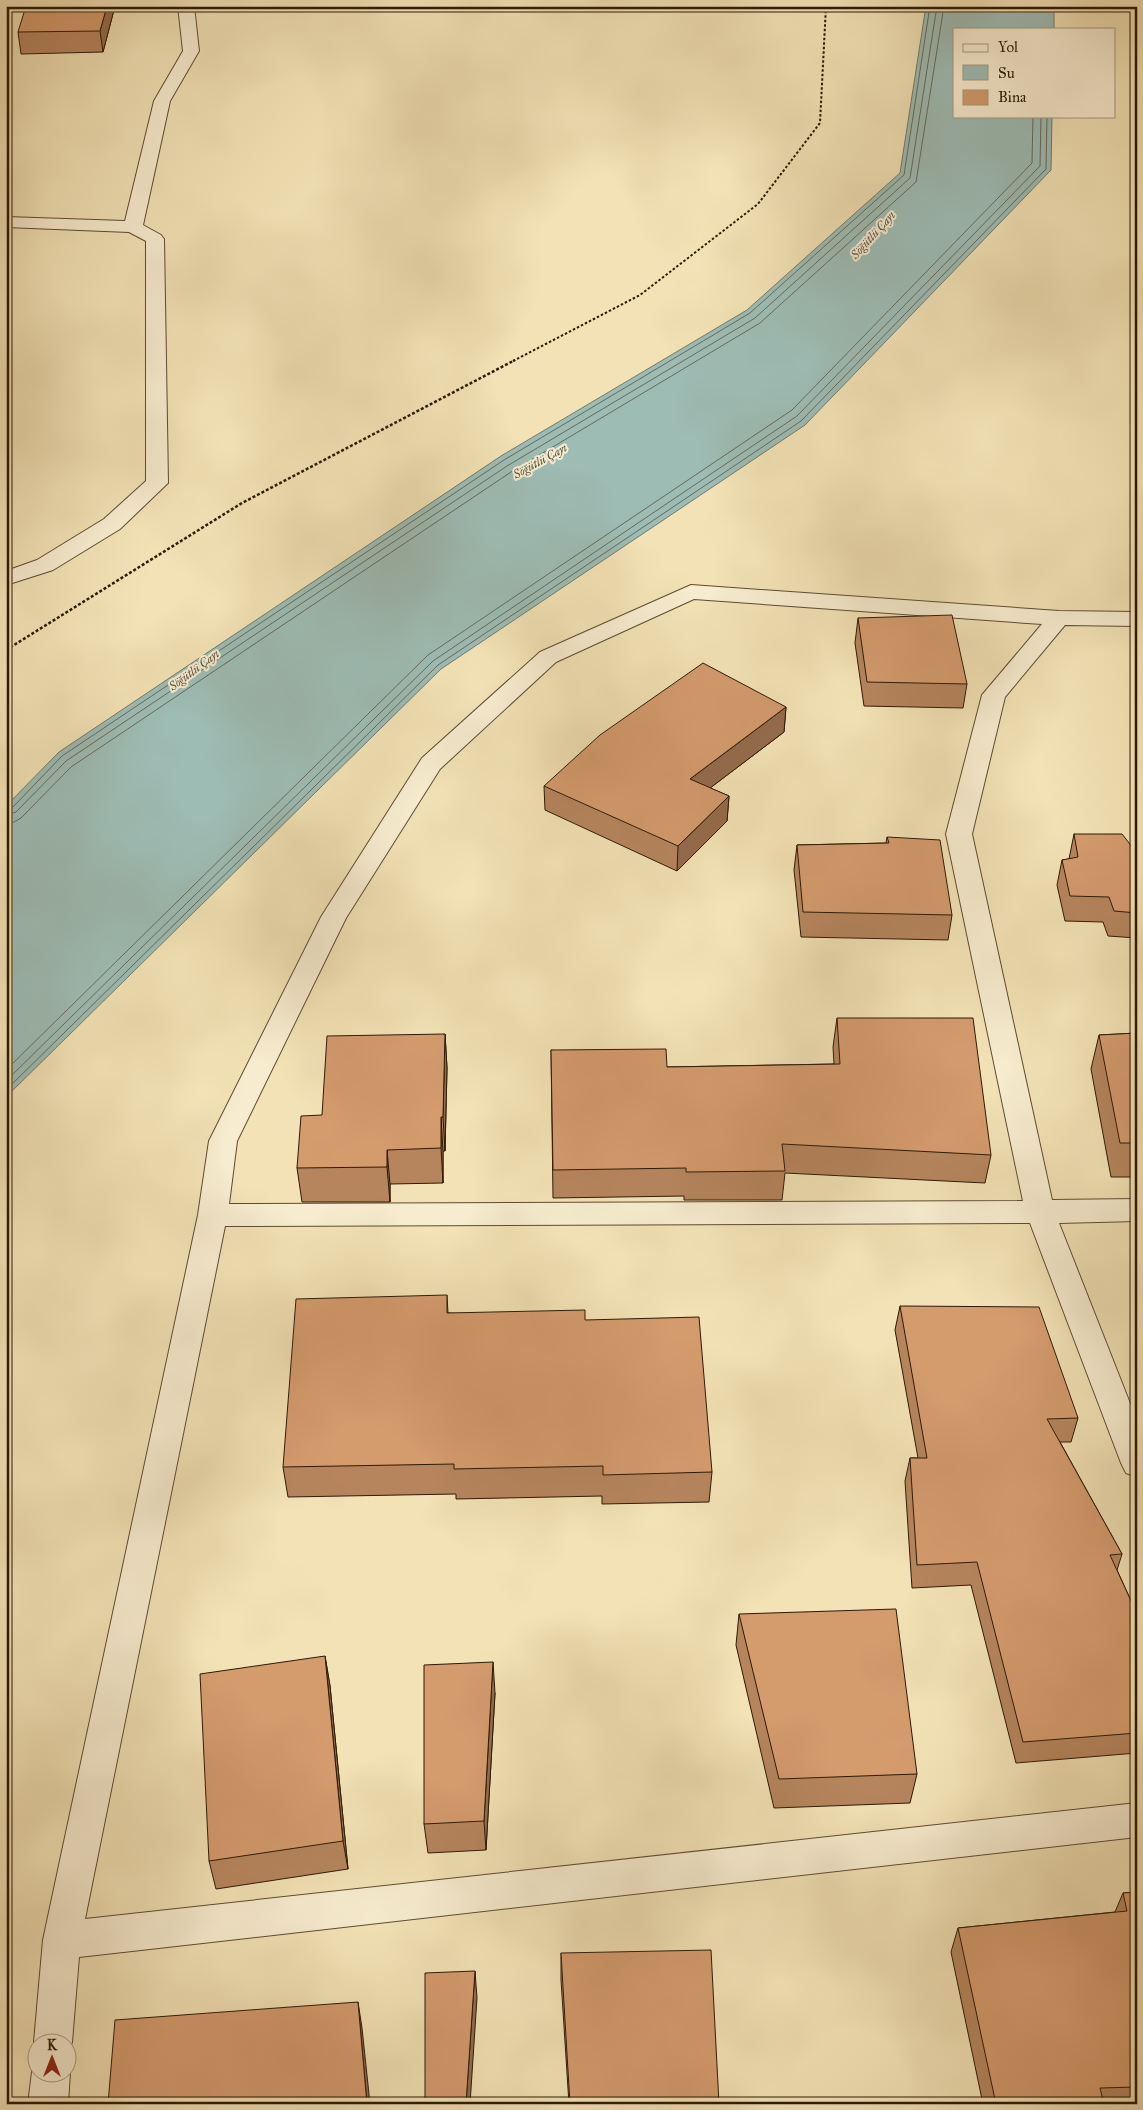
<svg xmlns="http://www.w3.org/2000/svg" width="1143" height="2110" viewBox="0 0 1143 2110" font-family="'IM FELL Great Primer',serif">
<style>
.water{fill:#9dbcb4;stroke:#707b6e}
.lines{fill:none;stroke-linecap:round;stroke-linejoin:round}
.shore{stroke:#656a5c;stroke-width:1}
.minor-casing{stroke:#5e4b31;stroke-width:2}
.path-far1{stroke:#2d1905;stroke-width:2;stroke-dasharray:2.5 2;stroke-linecap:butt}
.path{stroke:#2d1905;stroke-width:2.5;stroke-dasharray:3 2;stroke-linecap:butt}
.minor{fill:#f7eccf;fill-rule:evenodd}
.wall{fill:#b6855e;stroke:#2d1905}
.shaded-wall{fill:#946c4c;stroke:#2d1905}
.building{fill:#d49b6d;stroke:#2d1905}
.labels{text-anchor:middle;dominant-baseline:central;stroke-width:4;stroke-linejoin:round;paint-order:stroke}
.far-water-label{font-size:12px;font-style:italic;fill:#545242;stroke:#f7eccf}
</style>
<rect width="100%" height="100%" fill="#f2e2b5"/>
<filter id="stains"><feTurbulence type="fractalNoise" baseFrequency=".004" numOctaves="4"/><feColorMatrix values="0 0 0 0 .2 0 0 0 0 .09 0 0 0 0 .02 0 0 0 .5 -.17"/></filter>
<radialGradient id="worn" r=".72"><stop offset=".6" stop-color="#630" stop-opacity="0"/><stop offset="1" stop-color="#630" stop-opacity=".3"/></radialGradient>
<!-- water -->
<path class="water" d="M926 6H1054V29H954V116H1052L1051 170 805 425 441 669 6 1097V806L59 752 501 456 747 310 900 173Z"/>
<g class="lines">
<!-- shore -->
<path class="shore" d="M6 809 12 808 62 756 504 460 750 313 904 175 930 6
M6 815 16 812 66 761 507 466 755 318 910 178 937 6
M6 823 14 822 21 818 71 767 511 472 760 323 916 182 944 6
M6 1070 428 655 792 410 1032 163 1033 116
M6 1081 433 661 797 416 1040 166 1041 116
M6 1090 438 665 801 421 1046 169 1047 116"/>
<!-- minor casing -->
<g class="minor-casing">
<path id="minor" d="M178 6H194L199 51 170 101 143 225 161 235 164 239 168 483 120 529 53 570 6 585V571L37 560 104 519 146 481V241L129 232 6 227V217L125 221 154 101 183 51Z
M691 585 1059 611 1137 612V626L1065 625 1005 697 972 834 1052 1200 1137 1199V1221L1059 1223 1137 1421V1477L1126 1473 1121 1463 1030 1223 225 1226 85 1919 1137 1803V1837L79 1957 72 2042 68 2054V2042H38V2051L34 2042 43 1940 198 1215 209 1141 321 917 422 758 540 652ZM694 599 1042 624 982 695 946 834 1023 1201 229 1204 237 1141 346 918 440 769 556 662Z
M37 2058 38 2072H68V2065L70 2072 68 2104H28L32 2072Z"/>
</g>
<!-- path-far1 -->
<path class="path-far1" d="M513 361 640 295 758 204 820 123 826 6"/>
<!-- path -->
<path class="path" d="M6 650 242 503 515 360"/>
<!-- minor -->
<use href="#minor" class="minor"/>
</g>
<!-- wall -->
<path class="wall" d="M115 6 103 52 21 54 18 32Z
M858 618 967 684 963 708 864 706 855 643Z
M786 707 784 732 710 788 729 796 727 821 677 871 545 810 544 786Z
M1074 834 1137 849V938L1108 936 1103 922 1065 921 1057 885 1062 860 1069 859Z
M887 837 952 915 948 940 801 937 794 870 797 845 886 843Z
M837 1018 991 1155 985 1183 785 1173 782 1200H684V1196L553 1198 551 1050 667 1067 834 1064 833 1047Z
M1137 1033V1177H1111L1091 1069 1099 1035Z
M445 1034 447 1068 445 1151H443V1183L390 1184V1202H302L297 1168 322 1115Z
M447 1295 448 1313 585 1320 712 1472 709 1502 602 1504V1496L456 1499V1494L288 1497 283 1467Z
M900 1306 1078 1418 1071 1442H1060L1122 1554 1117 1570 1137 1614V1753L1016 1763 971 1585 912 1588 905 1481 910 1458H918L895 1330Z
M739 1614 917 1774 910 1803 774 1808 736 1645Z
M325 1656 330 1686 348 1869 216 1889 209 1861Z
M495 1693 486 1850 428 1853 424 1824Z
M1137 1892V2104H983L951 1952 958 1928 1115 1912 1123 1893Z
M561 1953 719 2104H569L561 1980Z"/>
<!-- shaded-wall -->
<path class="shaded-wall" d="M107 6H115L103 52 100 31Z
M786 707 784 732 689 804 690 779Z
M729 796 727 821 677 871 678 846Z
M445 1034 447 1068 445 1151 443 1117Z
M441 1117 443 1151V1183L441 1148Z
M387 1150 390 1184V1202L387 1167Z
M325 1656 330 1686 348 1869 343 1841Z
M493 1662 495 1693 486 1850 484 1821Z
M475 1971 477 1998 470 2104H466Z
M358 2002 362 2028 370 2104H367Z"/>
<!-- building -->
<path class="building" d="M26 6H107L100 31 18 32Z
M952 615 967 684 867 682 858 618Z
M703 663 786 707 690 779 729 796 678 846 544 786 600 735Z
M1074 834H1122L1133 848 1137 849V913L1114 911 1109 897 1070 896 1062 860 1078 857Z
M887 837 940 840 952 915 803 912 797 845 889 843Z
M837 1018H973L991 1155 782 1144 785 1171 686 1172V1168L553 1170 551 1050 666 1049 667 1067 840 1064Z
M1137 1033V1143H1120L1099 1035Z
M445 1034 443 1117H441V1148L387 1150V1167L297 1168 301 1116 322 1115 327 1036Z
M447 1295V1313L585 1310V1320L699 1317 712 1472 603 1475V1466L454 1469V1464L283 1467 296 1299Z
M900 1306 1039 1307 1078 1418 1047 1419 1122 1554 1110 1555 1137 1614V1733L1023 1742 977 1562 917 1565 910 1458H927Z
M896 1609 917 1774 779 1779 739 1614Z
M325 1656 343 1841 209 1861 200 1674Z
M493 1662 484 1821 424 1824V1665Z
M1137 1892V2087L1100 2088 1104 2104H996L958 1928 1127 1911 1123 1893Z
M711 1950 719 2104H570L561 1953Z
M475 1971 466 2104H425V1973Z
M358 2002 367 2104H108L115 2020Z"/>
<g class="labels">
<!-- far-water labels -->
<g class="far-water-label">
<text transform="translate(873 235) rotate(-48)">Söğütlü Çayı</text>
<text transform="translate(540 461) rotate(-29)">Söğütlü Çayı</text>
<text transform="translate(194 670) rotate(-37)">Söğütlü Çayı</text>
</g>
</g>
<!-- margin -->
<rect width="1143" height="2110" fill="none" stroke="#f2e2b5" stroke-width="25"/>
<rect x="8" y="8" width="1128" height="2095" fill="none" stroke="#2d1905" stroke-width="2.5"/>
<rect x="12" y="12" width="1118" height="2085" fill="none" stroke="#2d1905"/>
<!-- legend -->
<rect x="953" y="28" width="162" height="90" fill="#f7eccf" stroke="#a6987e"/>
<rect x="963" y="44" width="25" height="8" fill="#f7eccf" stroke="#a6987e"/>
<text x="998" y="52" font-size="15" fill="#2d1905">Yol</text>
<rect x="963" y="65" width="25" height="15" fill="#9dbcb4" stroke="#a6987e"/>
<text x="998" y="78" font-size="15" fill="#2d1905">Su</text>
<rect x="963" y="90" width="25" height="15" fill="#d49b6d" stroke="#a6987e"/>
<text x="998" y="102" font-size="15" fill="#2d1905">Bina</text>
<!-- north arrow -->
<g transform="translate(52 2058)"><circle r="24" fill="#f7eccf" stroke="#a6987e"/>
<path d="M0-4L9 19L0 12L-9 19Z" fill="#8f2418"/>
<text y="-8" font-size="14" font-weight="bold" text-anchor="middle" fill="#2d1905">K</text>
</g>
<rect width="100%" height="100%" filter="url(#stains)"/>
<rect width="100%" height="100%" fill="url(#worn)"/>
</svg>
